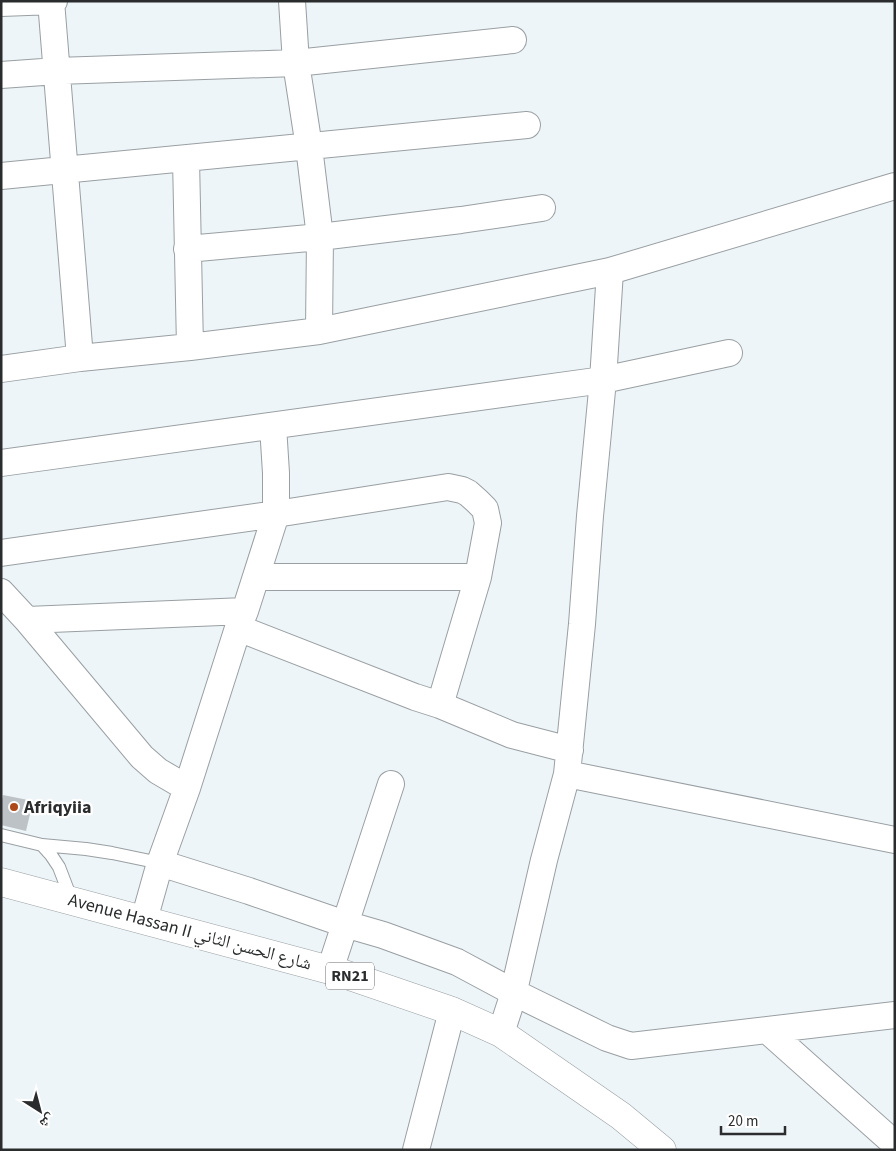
<svg xmlns="http://www.w3.org/2000/svg" width="896" height="1151" viewBox="0 0 896 1151" font-family="'Source Sans 3','Noto Naskh Arabic',sans-serif">
<style>
.building{fill:#bcc2c5}
.lines{fill:none;stroke-linecap:round;stroke-linejoin:round}
.service-casing{stroke:#999fa2;stroke-width:14}
.minor-casing{stroke:#999fa2;stroke-width:28}
.primary-casing{stroke:#999fa2;stroke-width:29}
.service{stroke:#fff;stroke-width:12}
.minor{stroke:#fff;stroke-width:26}
.primary{stroke:#fff;stroke-width:28}
.poi-dot{fill:#ad4818;stroke:#fff;stroke-width:2}
.labels{text-anchor:middle;dominant-baseline:central;stroke-width:4.5;stroke-linejoin:round;paint-order:stroke}
.shield{fill:#fff;stroke:#6a6b6c;stroke-width:1}
.shield-label{font-size:16px;font-weight:bold;fill:#2a2c2d}
.poi-label{font-size:18px;font-weight:bold;fill:#2a2c2d;stroke:#fff;text-anchor:start}
.street-label{font-size:18px;fill:#2a2c2d;stroke:#fff}
</style>
<rect width="100%" height="100%" fill="#eef5f8"/>
<!-- building -->
<path class="building" d="M3 795 33 801 26 831 1 825V804Z"/>
<g class="lines">
<!-- service casing -->
<g class="service-casing">
<path id="service" d="M1 835 42 845 51 855 59 867 72 901
M42 845 86 849 112 853 160 863"/>
</g>
<!-- minor casing -->
<g class="minor-casing">
<path id="minor" d="M51 1 80 358
M292 1 296 63 309 147 320 237 319 331
M1 3 54 1
M1 75 57 71 296 63 513 40
M186 159 190 347
M1 176 527 125
M187 249 320 237 461 220 542 208
M1 369 80 358 190 347 319 331 610 271 895 186
M1 463 603 380 729 353
M1 553 276 514 448 487 462 490 468 493 477 501 485 509 488 523 478 577 440 705
M256 577H478
M1 592 27 620 245 611
M27 620 142 757 158 771 187 788
M238 628 415 697 440 705 512 735 570 750
M567 774 895 840
M160 863 249 891 345 924 383 935 457 962 513 992 607 1038 631 1046 895 1015
M144 920 160 863 187 788 238 628 245 611 276 514V473L273 426
M330 970 391 784
M767 1030 895 1144
M501 1033 512 999 544 860 567 774 582 624 590 516 603 380 610 271
M416 1150 452 1011"/>
</g>
<!-- primary casing -->
<g class="primary-casing">
<path id="primary" d="M1 882 341 973 452 1011 501 1033 621 1116 662 1150"/>
</g>
<!-- service -->
<use href="#service" class="service"/>
<!-- minor -->
<use href="#minor" class="minor"/>
<!-- primary -->
<use href="#primary" class="primary"/>
</g>
<!-- markers -->
<circle class="poi-dot" cx="14" cy="807" r="5"/>
<g class="labels">
<!-- shield labels -->
<rect class="shield" x="326" y="962.5" width="48" height="27" rx="4"/>
<g class="shield-label">
<text x="350" y="976">RN21</text>
</g>
<!-- poi labels -->
<g class="poi-label">
<text x="24" y="807">Afriqyiia</text>
</g>
<!-- street labels -->
<g class="street-label">
<text transform="translate(190 932) rotate(15)">Avenue Hassan II شارع الحسن الثاني</text>
</g>
</g>
<!-- border -->
<rect width="896" height="1151" fill="none" stroke="#2a2c2d" stroke-width="5"/>
<!-- north arrow -->
<g transform="translate(40 1111) rotate(144)" stroke="#ffffff" stroke-width="4" paint-order="stroke">
<path d="M0-4L9 19L0 12L-9 19Z" fill="#2a2c2d"/>
<text y="-8" font-size="14" font-weight="bold" text-anchor="middle" fill="#2a2c2d">ش</text>
</g>
<!-- scale -->
<path d="M721 1126v8h64v-8" fill="none" stroke="#2a2c2d" stroke-width="2.5"/>
<text x="728" y="1126" font-size="15" fill="#2a2c2d" stroke="#ffffff" stroke-width="4" paint-order="stroke">20 m</text>
</svg>
